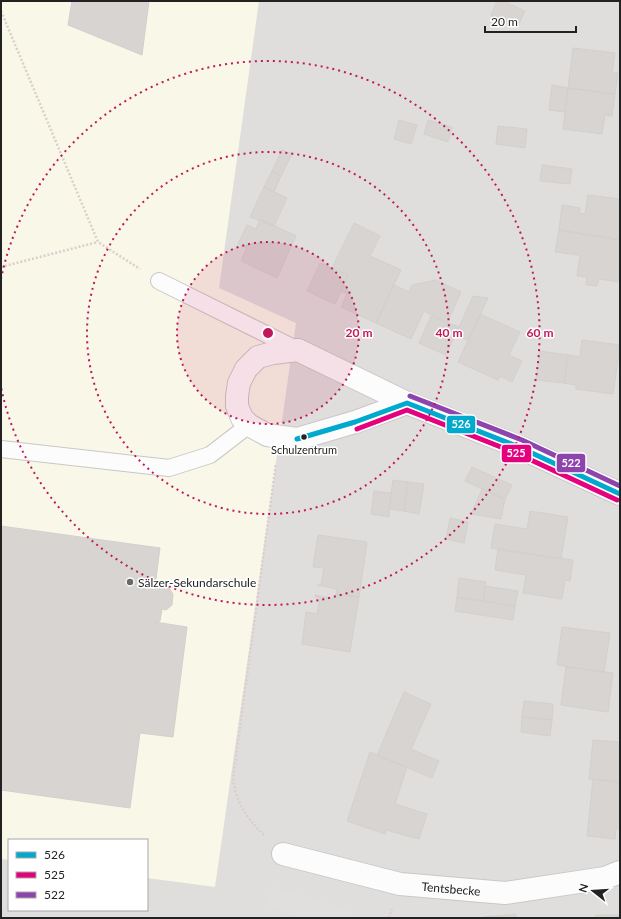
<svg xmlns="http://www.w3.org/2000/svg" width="621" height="919" viewBox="0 0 621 919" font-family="Lato,sans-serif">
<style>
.residential{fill:#dfdedc;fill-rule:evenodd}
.education{fill:#f8f7e8}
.parking{fill:#e0dfde}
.building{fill:#d7d4d2;stroke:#d3d0cc}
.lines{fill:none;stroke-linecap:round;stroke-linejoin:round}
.lane-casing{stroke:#c9c8c7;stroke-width:18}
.street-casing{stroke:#c9c8c7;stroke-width:24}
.path{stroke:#dccecd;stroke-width:2.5;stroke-dasharray:2 2;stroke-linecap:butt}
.lane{stroke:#fdfcfc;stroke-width:16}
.street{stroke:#fdfcfc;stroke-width:22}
.bus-1-casing{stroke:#fff;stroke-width:8}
.bus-2-casing{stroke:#fff;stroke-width:8}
.bus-3-casing{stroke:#fff;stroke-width:8}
.bus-1{stroke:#00a9ce;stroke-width:5}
.bus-2{stroke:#e5007d;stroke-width:5}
.bus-3{stroke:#8e44ad;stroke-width:5}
.ring{fill:none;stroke:#c2185b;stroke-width:2;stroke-dasharray:2 4}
.bus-dot{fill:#222;stroke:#fff;stroke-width:1.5}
.poi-dot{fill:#6a6968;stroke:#fff;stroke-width:1.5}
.labels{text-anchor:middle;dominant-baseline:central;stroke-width:3;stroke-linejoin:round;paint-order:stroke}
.bus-label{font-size:11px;fill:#222;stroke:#fff}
.poi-label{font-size:12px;fill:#222;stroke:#fff;text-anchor:start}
.street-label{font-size:12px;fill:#222;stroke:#fff}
.centre{fill:#c2185b;stroke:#fff;stroke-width:2}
.ring-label{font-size:12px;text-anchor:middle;font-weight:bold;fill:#c2185b;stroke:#fff;stroke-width:3;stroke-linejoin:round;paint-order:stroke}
.line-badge{stroke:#fff;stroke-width:1.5}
.badge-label{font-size:11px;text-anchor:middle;font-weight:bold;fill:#fff}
</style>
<rect width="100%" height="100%" fill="#f0eeeb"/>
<!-- residential -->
<path class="residential" d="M1 1H620V918H1ZM9 840H147V910H9Z"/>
<!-- education -->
<path class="education" d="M1 1H259L219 288 296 323 215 887 147 878V840H9V860L1 859Z"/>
<!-- parking -->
<path class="parking" d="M272 886 338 907 372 918H303L277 910 266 906Z"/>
<!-- building -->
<path class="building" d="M72 1H149L142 55 68 25Z
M497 1H503L525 11 517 28 491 15Z
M573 48 615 53 612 73H618L615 94 568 88Z
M552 85 568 88 565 112 549 110Z
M568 88 615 94 612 116 605 115 602 134 563 129Z
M399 120 417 125 411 144 394 139Z
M428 120 452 127 448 142 424 134Z
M498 126 527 129 525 148 496 144Z
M282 150 292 154 281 176 272 171Z
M542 165 572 169 570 184 540 181Z
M272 171 281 176 274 192 264 187Z
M264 187 287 198 274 226 250 217Z
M588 195 620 199V240L559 230 562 205 580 208 579 213 585 214Z
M260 219 296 236 277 278 241 261 247 248 238 244 247 225 256 229Z
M354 223 380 236 370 256 401 270 376 323 341 307 347 294 341 291 348 275 332 268Z
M559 230 620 240 619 282 599 279 597 286 586 285 587 277 577 276 580 255 555 252Z
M320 263 348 275 335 304 307 291Z
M436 280 461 292 447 323 424 311 411 339 376 323 394 285 409 292 412 285Z
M473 296 488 298 468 341 456 334Z
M480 314 520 332 509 355 522 361 512 382 500 376 498 380 458 362Z
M431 316 459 327 446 355 419 343Z
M582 340 620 345 613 394 576 389V385L564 383 568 355 580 357Z
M540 351 568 355 564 383 536 380Z
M472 467 512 485 505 499 465 481Z
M393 480 408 482 404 511 389 509Z
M408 482 424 484 419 514 404 511Z
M482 489 505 499 501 519 471 514Z
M374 491 391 493 389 517 371 514Z
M530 511 568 517 561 559 491 548 495 524 527 529Z
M450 518 468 522 464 543 446 539Z
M1 526 160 548 155 586 169 588 173 594 172 605 166 610 162 609 160 621 155 622 187 627 173 737 140 733 130 808 1 790Z
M318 535 367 542 359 597 336 594 337 589 317 585H321L324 568 313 567Z
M498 549 573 560 570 581 565 580 562 599 523 593 526 575 495 570Z
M459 578 486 582 483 601 457 597Z
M485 586 518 591 515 606 483 601Z
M336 594 359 597 350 652 302 644 306 612 317 614 320 598 315 597V595L336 599Z
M457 597 515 606 513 620 455 611Z
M562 627 610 633 604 672 557 665Z
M566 667 613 673 608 712 561 705Z
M404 692 431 704 411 749 439 761 432 778 377 755Z
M524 701 553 704 552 720 522 717Z
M522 717 552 720 550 736 521 732Z
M593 740 620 742V782L589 779Z
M370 752 407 767 395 804 427 814 419 839 386 830 385 834 347 821Z
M593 779 620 782V829H616L615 839 587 836Z
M516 914V918L484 917Z
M596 915H620V918H596Z"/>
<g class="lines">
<!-- lane casing -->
<g class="lane-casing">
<path id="lane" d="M159 281 298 350
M1 449 169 468 210 455 249 425"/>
</g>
<!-- street casing -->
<g class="street-casing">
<g id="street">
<path d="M407 403 355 422 297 439 267 435 249 425 242 418 237 406V396L239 383 246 369 258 357 273 353 298 350 407 403 519 447 620 494"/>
<path id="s1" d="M283 854 400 884 505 893 605 878 620 872"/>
</g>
</g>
<!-- path -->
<path class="path" d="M1 11 98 242 140 269
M1 267 98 242
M264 835C246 817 236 803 233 778L276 463
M389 918 392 909"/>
<!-- lane -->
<use href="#lane" class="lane"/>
<!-- street -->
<use href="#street" class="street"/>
<!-- bus-1 casing -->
<g class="bus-1-casing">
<path id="bus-1" d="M297 439 355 422 407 403 519 447 620 494"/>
</g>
<!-- bus-2 casing -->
<g class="bus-2-casing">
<path id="bus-2" d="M357 429 407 410 516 453 617 500"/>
</g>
<!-- bus-3 casing -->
<g class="bus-3-casing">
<path id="bus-3" d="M410 396 522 440 620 486"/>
</g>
<!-- bus-1 -->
<use href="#bus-1" class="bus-1"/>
<!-- bus-2 -->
<use href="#bus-2" class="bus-2"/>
<!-- bus-3 -->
<use href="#bus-3" class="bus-3"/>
</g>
<!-- distance rings -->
<circle cx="268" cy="333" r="91" fill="#c2185b" fill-opacity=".12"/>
<g class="ring">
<circle cx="268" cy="333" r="91"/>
<circle cx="268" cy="333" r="181"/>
<path d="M1 279A272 272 0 1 1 1 387"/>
</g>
<!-- markers -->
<circle class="bus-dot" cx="304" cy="437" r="3.5"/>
<circle class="poi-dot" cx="130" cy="582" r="4"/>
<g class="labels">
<!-- bus labels -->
<g class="bus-label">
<text x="304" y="449">Schulzentrum</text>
</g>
<!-- poi labels -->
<g class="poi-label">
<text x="138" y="582">Sälzer-Sekundarschule</text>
</g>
<!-- street labels -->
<g class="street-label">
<text stroke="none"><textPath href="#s1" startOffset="172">Tentsbecke</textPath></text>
</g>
</g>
<circle cx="268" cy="333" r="6" class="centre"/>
<g class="ring-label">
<text x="359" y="337">20 m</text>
<text x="449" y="337">40 m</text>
<text x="540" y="337">60 m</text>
</g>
<g class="line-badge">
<rect x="446" y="415" width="30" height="19" rx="4" fill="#00a9ce"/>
<rect x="501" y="444" width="31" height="19" rx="4" fill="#e5007d"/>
<rect x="556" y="453" width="30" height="20" rx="4" fill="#8e44ad"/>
</g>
<g class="badge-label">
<text x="461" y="428">526</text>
<text x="516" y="457">525</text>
<text x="571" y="467">522</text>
</g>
<!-- border -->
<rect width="621" height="919" fill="none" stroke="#222222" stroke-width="4"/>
<!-- legend -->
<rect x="8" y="839" width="140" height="72" fill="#ffffff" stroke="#a7a7a7"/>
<rect x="16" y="852" width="20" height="6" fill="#00a9ce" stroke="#a7a7a7"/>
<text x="44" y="859" font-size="12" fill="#222222">526</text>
<rect x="16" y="872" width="20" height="6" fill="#e5007d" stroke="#a7a7a7"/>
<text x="44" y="879" font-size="12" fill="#222222">525</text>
<rect x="16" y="892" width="20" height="6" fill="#8e44ad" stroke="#a7a7a7"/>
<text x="44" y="899" font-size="12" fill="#222222">522</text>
<!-- north arrow -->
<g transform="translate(593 891) rotate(287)" stroke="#ffffff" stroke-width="3" paint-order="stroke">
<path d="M0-3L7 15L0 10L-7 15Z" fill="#222222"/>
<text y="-6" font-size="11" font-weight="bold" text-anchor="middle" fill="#222222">N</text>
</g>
<!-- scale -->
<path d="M485 26v6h91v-6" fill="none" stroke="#222222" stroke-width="2"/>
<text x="491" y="26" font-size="12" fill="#222222" stroke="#ffffff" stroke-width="3" paint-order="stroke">20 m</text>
</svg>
